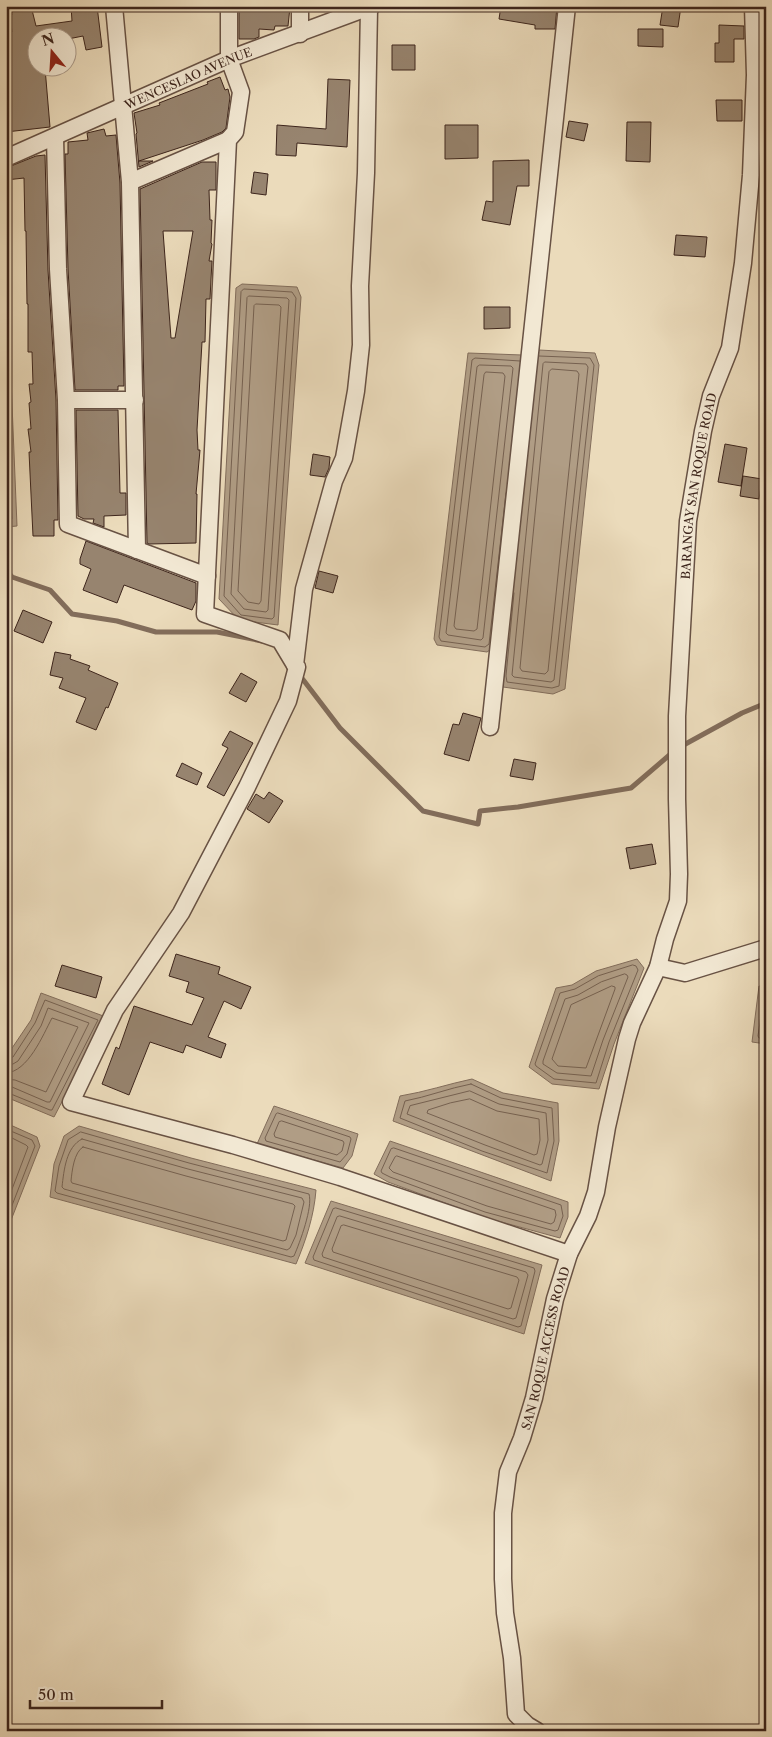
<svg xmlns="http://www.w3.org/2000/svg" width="772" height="1737" viewBox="0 0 772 1737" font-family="'Libre Caslon Text',serif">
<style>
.water{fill:#b09d85;stroke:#826d5b}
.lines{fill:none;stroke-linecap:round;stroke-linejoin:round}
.shore{stroke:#766150;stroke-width:1}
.stream{stroke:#826d5b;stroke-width:5}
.building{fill:#97846f;stroke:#3d251c;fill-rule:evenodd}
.street-casing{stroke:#685244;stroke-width:19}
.street{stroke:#f2e8d3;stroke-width:16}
.labels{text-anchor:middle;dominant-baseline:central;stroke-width:5;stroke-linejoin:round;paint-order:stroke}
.street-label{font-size:12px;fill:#3d251c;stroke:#f2e8d3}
</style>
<rect width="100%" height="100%" fill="#ebdbbb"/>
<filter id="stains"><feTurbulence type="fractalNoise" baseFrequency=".004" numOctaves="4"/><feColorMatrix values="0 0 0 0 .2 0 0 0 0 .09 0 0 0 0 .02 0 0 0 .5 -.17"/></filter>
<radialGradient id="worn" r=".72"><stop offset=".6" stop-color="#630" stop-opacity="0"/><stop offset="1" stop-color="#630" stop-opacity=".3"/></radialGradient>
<!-- water -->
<path class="water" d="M6 257 17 526 6 527Z
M242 284 297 287 301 297 278 625 239 620 219 599 236 288Z
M539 350 595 353 599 365 565 689 553 694 503 687 501 676 532 355Z
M468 353 522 355 493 648 487 652 437 645 434 639Z
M637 959 644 968 614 1044 599 1089 552 1084 529 1067 556 988 572 985 596 971Z
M759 986 766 987V1044L752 1042Z
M41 993 106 1017 54 1117 6 1097V1057L31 1020Z
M472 1079 503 1093 558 1103 559 1141 551 1181 393 1121 400 1096C425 1092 448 1084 472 1079Z
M274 1106 358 1134 352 1156 343 1168 257 1144Z
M6 1123 37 1137 40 1146 6 1233Z
M79 1126 191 1158 316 1190C314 1216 306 1240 296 1264L50 1197 54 1164 64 1136Z
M390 1141 568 1202V1217L560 1238 483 1217 388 1182 374 1174Z
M331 1201 542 1265 524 1334 305 1263Z"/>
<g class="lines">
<!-- shore -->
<path class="shore" d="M244 289 292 292 296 298 274 617 272 619 241 615 224 596 241 292Z
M249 296 287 298 289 300 268 610 266 612 244 609 231 594 247 298Z
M256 304 279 305 281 307 261 601 259 604 248 602 238 591 254 306Z
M545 362 586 364 588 367 554 680 551 682 514 677 512 675 543 364Z
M480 365 511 366 513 368 483 638 481 640 448 635 446 633 477 367Z
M552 369 577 371 579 374 548 671 545 674 522 671 520 668 549 372Z
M486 372 503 373 505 376 477 629 474 631 456 629 454 626 484 375Z
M6 384 12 519 10 521 6 522
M506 493 489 644 485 647 441 641 439 637 472 360 475 358 520 361
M514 593 506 676 507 682 552 688 559 686 594 365 590 358 539 356
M633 965 636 966 638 970 609 1042 596 1083 554 1079 536 1066 535 1064 560 993 575 989 598 976Z
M625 974 627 975 628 977 603 1040 591 1076 557 1073 543 1064V1061L565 999 578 995 601 982Z
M612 986 615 987V989L586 1068 558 1066 552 1059 571 1005Z
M766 991 764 994 758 1036 759 1038 766 1039
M6 1059 13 1057 35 1023 45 1000 98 1020 52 1110H50L6 1092
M6 1066 13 1064 18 1061 41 1026 48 1008 89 1023 50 1102H47L12 1087 6 1086
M6 1073C28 1072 43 1035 52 1018L78 1027 46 1092 15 1080 6 1079
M471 1084 501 1098 552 1108 554 1141 547 1173 482 1151 400 1118 405 1101C427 1097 449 1088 471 1084Z
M470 1091 499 1104 546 1113 548 1140 542 1164 540 1165 485 1145 407 1114 410 1106Z
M470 1099 497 1111 539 1119 540 1140 537 1154 534 1155 427 1113 428 1110 450 1103Z
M278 1113 350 1137 351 1139 347 1154 340 1162 266 1141 265 1138 276 1114Z
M282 1121 343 1141 344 1143 342 1151 337 1155 275 1137 274 1134 279 1122Z
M6 1129 32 1140 35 1146 6 1221
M81 1132 189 1163 309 1194C313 1207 300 1242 294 1256L291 1257 57 1193 55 1191 59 1166 68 1140Z
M6 1135 26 1145 28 1147 6 1205
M82 1139 188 1169 302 1198 304 1202 296 1235 290 1248 287 1250 64 1189 62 1187C64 1170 66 1147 82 1139Z
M83 1147 186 1176 293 1204 295 1206 286 1240 283 1241 72 1183 71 1181C72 1171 74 1152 83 1147Z
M394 1148 561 1205 563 1216 558 1230 555 1231 485 1212 390 1177 382 1173 381 1171 391 1149Z
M397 1156 555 1210 556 1215 554 1222 551 1224 487 1206 393 1172 389 1168 395 1157Z
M336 1208 534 1268 535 1271 521 1326 518 1327 314 1260 313 1257 333 1209Z
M340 1216 526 1272 528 1275 516 1318 513 1319 323 1257 322 1254 337 1217Z
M344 1225 517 1277 519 1280 511 1308 508 1309 333 1252 332 1249 341 1226Z"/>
<!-- stream -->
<path class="stream" d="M6 570 12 577 50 590 72 614 117 621 156 632H217L262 641
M298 673 340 728 423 811 478 824 480 811 518 807 631 788 673 752
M680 747 742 713 766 703"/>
</g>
<!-- building -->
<path class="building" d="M11 6H31L36 26 72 21 71 6H97L102 47 86 50 83 36 68 39 38 38V68H45L50 127 6 132V32H12L10 16 12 15Z
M239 6 290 7 288 26H275L274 30 259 29V37L254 39H239Z
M501 6H557L555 29H535V25L499 19Z
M663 6H681L678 27 660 25Z
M719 25 744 26V39H734V62H715V43H719Z
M638 29H663V47L638 46Z
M392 45H415V70H392Z
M220 77 225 90 228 89 230 97 226 128 222 132 203 140 139 161H153L139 167 136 134 137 133 134 113 160 105 159 103 208 84 207 82Z
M328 79 350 80 347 147 297 143 296 156 276 155 277 125 326 129Z
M716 100H742V121H717Z
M569 121 588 124 584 141 566 137Z
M627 122H651L650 162 626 161Z
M445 125H478V158L445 159Z
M104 129 106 136 116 135 120 183 124 386H118V390H75L68 269 65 154H68V142L88 140 87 133Z
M45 155 48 270 56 400 58 520H54V536H33L29 452H31L28 429H31L29 403 31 402 29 384H33L32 352H28V304H27L26 231H25L24 178 6 180V168L36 156Z
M529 160V186H517L510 225 482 220 486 201 493 202V161Z
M202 162H216V190H209L210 220H212L211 243 212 244 209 261H212L211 279 210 299H206L205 342H202L197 430 198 450H200L196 494H197L196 543 149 544 147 543 140 189ZM163 231H193L175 338H171Z
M254 172 268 174 266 195 251 193Z
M676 235 707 237 705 257 674 255Z
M484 307H510V328L484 329Z
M76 410H118L120 493H126V515L104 516V527L93 523 94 519H84L78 516Z
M725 444 747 448 741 486 718 482Z
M313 454 330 457 329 468 325 477 310 475Z
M743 476 762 479 759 499 740 496Z
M86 541 196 583V601L192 610 124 585 117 603 83 590 91 569 80 564V559Z
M319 571 338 576 333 593 315 588Z
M23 610 52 622 43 643 14 631Z
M55 652 71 655 70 659 90 666 88 670 118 683 108 708 106 707 96 730 76 722 86 698 59 688 63 678 50 675Z
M241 673 257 682 246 702 229 693Z
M463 713 481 718 469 761 444 754 453 724 459 725Z
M230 731 253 743 224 796 207 787 228 748 222 745Z
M514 759 536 763 533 780 510 776Z
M182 763 202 773 197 785 176 776Z
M269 792 283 801 269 823 247 809 256 794 264 799Z
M652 844 656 864 630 869 626 848Z
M176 954 220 967 218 974 251 987 241 1009 224 1001 208 1037 226 1044 221 1058 186 1045 183 1053 150 1042 129 1095 102 1084 116 1047 119 1049 134 1006 192 1025 204 998 186 992 189 982 169 976Z
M62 965 102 977 96 998 55 986Z"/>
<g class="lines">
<!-- street casing -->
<g class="street-casing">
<g id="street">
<path d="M114 6 130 182 137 550"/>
<path d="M229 6V59L241 92 235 132 228 140 205 614 280 640 295 665"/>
<path d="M369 8 366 173 360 286 361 345 356 391 344 458 334 481 304 589 295 665 297 667 288 701 247 787 181 913 115 1010 71 1102 233 1145 340 1177 569 1254"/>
<path d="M300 34V6"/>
<path d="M55 137 58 269 66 400 68 524 207 576"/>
<path id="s1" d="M6 158 229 59 372 6"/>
<path d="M130 182 228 140"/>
<path d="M66 400H135"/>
<path d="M490 727 567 6"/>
<path d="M658 967 685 973 766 948"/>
<path id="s2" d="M537 1731 527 1725 516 1714 512 1658 505 1613 503 1579V1513L508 1472 522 1438 534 1398 555 1299 569 1254 588 1216 596 1192 607 1127 627 1039 632 1023 658 967 665 939 678 901 679 874 677 799V716L688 521 703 431 711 396 730 348 743 263 751 175 755 75 753 6"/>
</g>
</g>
<!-- street -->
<use href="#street" class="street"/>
</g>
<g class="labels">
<!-- street labels -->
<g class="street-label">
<text stroke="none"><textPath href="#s1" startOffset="199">WENCESLAO AVENUE</textPath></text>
<text stroke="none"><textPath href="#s2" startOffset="1285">BARANGAY SAN ROQUE ROAD</textPath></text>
<text stroke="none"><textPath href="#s2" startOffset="400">SAN ROQUE ACCESS ROAD</textPath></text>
</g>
</g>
<!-- margin -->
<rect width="772" height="1737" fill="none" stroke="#ebdbbb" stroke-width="25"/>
<rect x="8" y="8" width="757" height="1722" fill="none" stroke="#3d251c" stroke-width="2.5"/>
<rect x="12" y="12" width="747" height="1712" fill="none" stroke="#3d251c"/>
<!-- north arrow -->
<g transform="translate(52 52) rotate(342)"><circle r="24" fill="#f2e8d3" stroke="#aa9a8a"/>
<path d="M0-4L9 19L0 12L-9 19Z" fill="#8f2418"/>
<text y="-8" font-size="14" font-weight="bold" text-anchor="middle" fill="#3d251c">N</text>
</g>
<!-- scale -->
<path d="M30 1700v8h132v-8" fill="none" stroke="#3d251c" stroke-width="2.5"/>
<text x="38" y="1700" font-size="15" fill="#3d251c" stroke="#f2e8d3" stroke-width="4" paint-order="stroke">50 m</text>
<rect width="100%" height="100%" filter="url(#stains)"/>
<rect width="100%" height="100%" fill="url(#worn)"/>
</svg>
